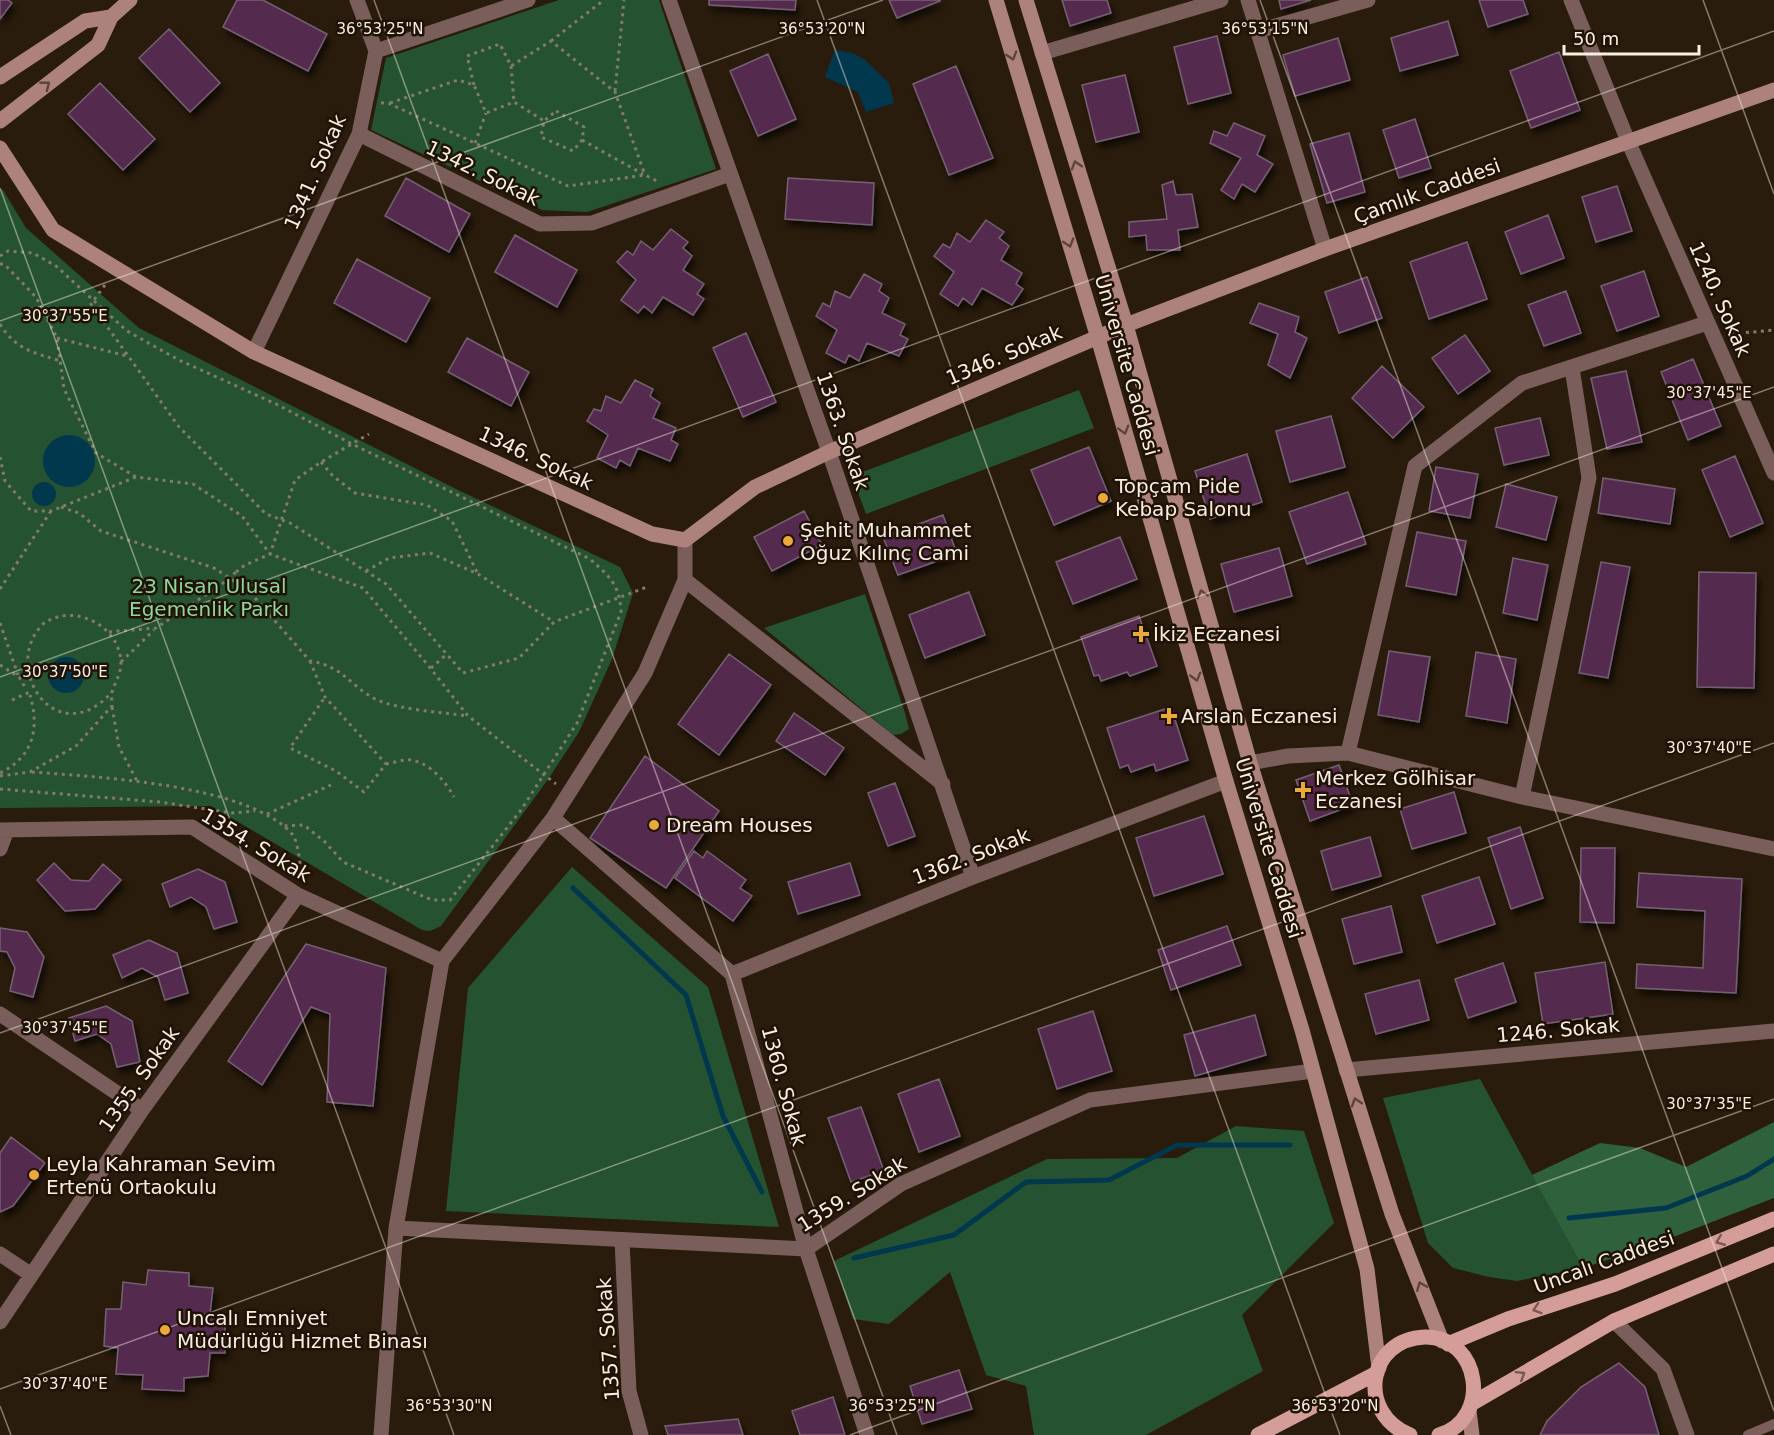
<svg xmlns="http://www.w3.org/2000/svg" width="1774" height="1435" viewBox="0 0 1774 1435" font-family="'DejaVu Sans',sans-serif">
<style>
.green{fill:#255331}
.forest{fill:#2f613c}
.water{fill:#01384e}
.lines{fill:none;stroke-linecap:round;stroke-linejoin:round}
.stream{stroke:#01384e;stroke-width:5}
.building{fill:#552c50;stroke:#746071;stroke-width:1.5;filter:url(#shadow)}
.path{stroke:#85796b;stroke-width:3;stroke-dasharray:3 4.5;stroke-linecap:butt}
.lane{stroke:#795e5b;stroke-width:10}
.street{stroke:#795e5b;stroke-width:15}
.secondary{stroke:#ad827d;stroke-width:15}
.primary{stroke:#d59d97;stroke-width:15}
.path-bridge{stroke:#85796b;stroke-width:3;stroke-dasharray:3 4.5;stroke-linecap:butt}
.oneway{stroke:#5f443a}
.oneway2{stroke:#7a584e}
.ticks{fill:none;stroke:#f8eee4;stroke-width:1.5;stroke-opacity:0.45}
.poi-dot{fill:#eba93a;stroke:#201204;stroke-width:2}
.labels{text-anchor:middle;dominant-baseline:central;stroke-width:5;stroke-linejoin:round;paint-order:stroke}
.street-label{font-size:20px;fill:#f8eee4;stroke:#201204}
.poi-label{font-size:20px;fill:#f8eee4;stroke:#201204;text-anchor:start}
.park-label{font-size:20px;fill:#8dd79e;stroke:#201204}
.ticks-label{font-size:15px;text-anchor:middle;fill:#f8eee4;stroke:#201204;stroke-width:5;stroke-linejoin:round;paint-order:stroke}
</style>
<defs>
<filter id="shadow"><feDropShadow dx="3.5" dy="6" stdDeviation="3" flood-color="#0009"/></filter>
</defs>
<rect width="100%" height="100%" fill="#2a1c0c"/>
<!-- green -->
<path class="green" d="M559 0H659L716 169 587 212 542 210 371 130 386 58Z
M0 189 3 190 26 228 139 328 454 488 620 567 633 593 612 659 579 732 549 778 441 926 430 931 422 930 211 806 0 808Z
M1079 390 1094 428 866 514 852 476Z
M865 594 905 713 909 729 901 734 893 735 764 628Z
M572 867 708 987 779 1227 446 1211 468 988Z
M1480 1079 1583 1268 1517 1281 1489 1277 1453 1268 1428 1243 1383 1098Z
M1236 1126 1304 1131 1334 1223 1242 1315 1263 1371 1146 1435H1034L1026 1386 986 1375 950 1272 889 1324 853 1319 834 1261 1047 1159 1177 1158Z"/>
<!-- forest -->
<path class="forest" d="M1774 1122V1198L1655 1244 1583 1268 1532 1175 1600 1143 1640 1148 1686 1167Z"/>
<!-- water -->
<path class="water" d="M835 50 853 53 865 60 889 83 894 103 866 112 858 92 825 77Z
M43 461a26 26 0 1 1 52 0a26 26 0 1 1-52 0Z
M32 494a12 12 0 1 1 24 0a12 12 0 1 1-24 0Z
M48 675a18 18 0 1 1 36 0a18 18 0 1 1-36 0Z"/>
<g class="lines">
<!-- stream -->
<path class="stream" d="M573 888 686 995 723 1116 762 1192
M1569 1218 1666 1208 1747 1176 1774 1159
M854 1258 954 1235 1026 1182 1109 1180 1177 1145H1290"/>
</g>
<!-- building -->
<path class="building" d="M0 0H8L12 3 0 19Z
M237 0H263L327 34 308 71 223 27Z
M709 0H796L795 10 709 5Z
M889 0H940V1L897 18Z
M1062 0H1107L1111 13 1070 26Z
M1279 0H1311L1281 9Z
M1479 0H1523L1528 14 1488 27Z
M1448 21 1458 55 1400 71 1391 38Z
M169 29 220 83 190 112 139 58Z
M1217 36 1231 93 1188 104 1174 47Z
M1338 38 1350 80 1295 96 1283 55Z
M1559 52 1580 110 1531 128 1510 71Z
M768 54 796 119 758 136 730 71Z
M956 66 993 158 949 175 913 84Z
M1125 75 1139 132 1096 142 1082 85Z
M100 83 155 139 123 170 68 114Z
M1415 119 1431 168 1399 178 1383 130Z
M1234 123 1265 136 1257 155 1273 164 1255 192 1242 184 1234 199 1221 190 1241 158 1210 143 1214 131 1227 136Z
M1349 133 1365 192 1327 203 1310 144Z
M406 178 470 214 449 252 385 216Z
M788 178 874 183 872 225 785 219Z
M1173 181 1176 195 1192 194 1198 227 1178 230 1180 250H1147L1146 235 1129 237V222L1167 219 1162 185Z
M1617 186 1632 231 1596 242 1582 197Z
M1548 215 1564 258 1521 274 1505 232Z
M986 220 1004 232 999 238 1009 246 1001 260 1022 273 1016 284 1023 289 1012 305 982 288 972 305 963 298 958 306 940 294 954 272 934 256 943 244 950 248 957 233 970 242Z
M671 229 688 242 683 248 692 256 683 270 704 284 697 294 704 299 693 315 663 297 652 313 644 306 638 313 621 300 636 280 617 262 627 251 633 255 641 241 653 250Z
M515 235 577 270 557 307 495 272Z
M1467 242 1487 299 1429 319 1410 262Z
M357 259 430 298 406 342 334 303Z
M1644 271 1659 316 1617 331 1601 286Z
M864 274 882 284 879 291 889 298 882 313 905 324 900 335 908 339 899 356 867 343 859 361 849 355 845 363 826 353 837 330 816 316 823 303 830 307 835 291 850 298Z
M1367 277 1382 318 1339 333 1325 292Z
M1566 291 1581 333 1544 346 1528 305Z
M1259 303 1299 317 1295 332 1307 338 1290 378 1268 365 1278 334 1250 323Z
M746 333 776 402 743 417 713 348Z
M1465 335 1490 371 1458 394 1432 358Z
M467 338 529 372 511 406 448 372Z
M1693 359 1721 426 1688 440 1661 372Z
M1382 366 1424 407 1393 438 1352 398Z
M1626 371 1642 442 1607 449 1591 378Z
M635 380 653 389 650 396 660 403 653 418 676 428 671 440 678 444 670 461 638 448 630 466 620 460 616 468 597 458 608 435 587 421 594 409 601 411 606 396 621 403Z
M1331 416 1345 467 1290 482 1276 431Z
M1540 418 1549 455 1504 465 1495 428Z
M1089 447 1111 501 1054 525 1031 470Z
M1247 454 1262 502 1210 519 1195 471Z
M1735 456 1763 523 1730 537 1702 470Z
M1436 467 1478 474 1470 518 1429 511Z
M1603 478 1675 489 1670 524 1598 513Z
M1506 484 1557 497 1546 540 1496 527Z
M1348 492 1366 544 1307 564 1289 512Z
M804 511 822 545 772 571 754 537Z
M943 515 957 554 898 575 883 537Z
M1417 532 1466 541 1456 595 1406 586Z
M1120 537 1137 579 1073 604 1056 562Z
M1279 548 1292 596 1234 612 1221 564Z
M1513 558 1548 565 1537 620 1503 613Z
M1601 562 1630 567 1608 678 1579 673Z
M1699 572 1756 573 1754 688 1697 687Z
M969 592 985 635 925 658 909 615Z
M1139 616 1157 666 1130 676 1127 672 1101 681 1099 675 1094 676 1081 637Z
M1389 651 1430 657 1419 722 1378 715Z
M1476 652 1516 659 1507 723 1466 716Z
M729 654 771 685 719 755 678 724Z
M1171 707 1188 760 1156 771 1154 764 1131 772 1128 765 1120 768 1107 728Z
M794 713 844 748 825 775 776 741Z
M645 756 719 811 666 888 590 838Z
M1339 765 1353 805 1310 821 1296 780Z
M895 783 915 836 888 846 868 793Z
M1454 792 1466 833 1412 849 1400 809Z
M1204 816 1223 874 1154 896 1136 838Z
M1520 827 1543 898 1511 909 1488 838Z
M1370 837 1381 876 1332 890 1321 851Z
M1581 848H1615L1614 923 1580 922Z
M694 851 703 858 707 851 746 880 740 888 752 896 733 921 675 878Z
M54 863 71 880 89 881 103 864 121 880 95 909 65 911 37 880Z
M850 863 860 895 798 914 788 882Z
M198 869 225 882 237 922 214 929 206 907 191 897 170 907 162 884Z
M1639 873 1742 879 1736 993 1636 988 1637 964 1703 968 1705 911 1637 907Z
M1479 877 1495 924 1437 943 1422 896Z
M1391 906 1402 952 1354 964 1342 919Z
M1227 926 1241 965 1171 990 1158 950Z
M0 928 27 932 44 957 33 997 10 991 15 968 7 952 0 951Z
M149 940 177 953 188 993 165 1000 158 977 142 968 122 978 113 955Z
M306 944 386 968 373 1106 327 1102 330 1014 311 1007 262 1085 228 1061Z
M1605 962 1613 1014 1543 1024 1535 973Z
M1503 963 1516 1002 1468 1018 1455 979Z
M1419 980 1429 1020 1376 1034 1365 994Z
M106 1006 132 1021 140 1062 117 1067 111 1044 97 1034 75 1041 69 1018Z
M1093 1011 1112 1071 1057 1089 1038 1029Z
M1255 1015 1266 1055 1195 1076 1184 1035Z
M939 1079 960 1136 919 1152 898 1094Z
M861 1107 884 1171 851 1182 828 1118Z
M11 1137 45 1163 13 1206 0 1212V1153Z
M148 1270 189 1273V1286L213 1288 210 1314 225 1315V1353H210L208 1376 184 1378V1391L142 1389 143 1375 116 1374 118 1348 104 1346 106 1309H121L123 1282 146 1285Z
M1619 1363 1645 1387 1659 1435H1540L1547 1421 1581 1387Z
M959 1370 972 1409 922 1424 910 1386Z
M833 1397 845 1435H800L792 1411Z
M738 1419 743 1435H668L665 1426Z"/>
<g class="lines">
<!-- path -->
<path class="path" d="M551 41 604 0
M511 66 514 102
M474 85 467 56 500 44 511 66 551 41 615 92 645 175
M615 91 624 0
M381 103H388L568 186 645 175 659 182
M390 103 458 80 474 85 486 113 514 102 544 121
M556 111 584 127 582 140 573 151 541 137 544 121Z
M582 140 643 174
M475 143 486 113
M0 256 8 251 33 253 56 266 127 331 179 360 276 404 352 444 590 559C609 576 620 585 621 612L577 723 521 810 450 900H432L343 862 325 842 304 825 282 826
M0 264H4L36 297 57 338 64 389 96 453 136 477 193 484 242 516 270 554 363 588 427 664 468 716 556 784
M105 285 91 304 179 427 266 514 290 523 386 584 463 673 519 658 554 622 647 587
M0 324C15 349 34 353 61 361
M1731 334 1774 330
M57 338 127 356
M0 457 5 481 31 511H51L136 477
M321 462 333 476 355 493 427 505 452 521 477 572
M61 507 79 513 101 531 214 568 248 590 310 661C343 666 349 685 375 699 398 710 441 712 468 716
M366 571 389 558 430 553 478 574 554 622
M236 572 245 565 270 554 295 480 321 462 369 434
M0 589 51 511
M0 623 18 675
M109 632 156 628 222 584
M310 661 325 697 386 764 364 792 336 771 290 748 325 697
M121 662 154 630
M0 665 19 677 25 687
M431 668 447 654
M12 700 30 692
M112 707 119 747 137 781
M386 764C394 763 403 759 411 760 430 763 445 781 454 797
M32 772C96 777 248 784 292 834 298 841 299 859 301 869
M0 773C33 757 40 729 30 695
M0 776 30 772 76 746 112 706C112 702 111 697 112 692 115 682 121 674 121 662 119 625 73 602 43 624 0 667 56 754 112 692
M0 789 160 802 232 813 255 811
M267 814 331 785"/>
<!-- lane -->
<path class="lane" d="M1748 1435 1774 1424"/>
<!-- street -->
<path class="street" d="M357 0 376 51
M669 0 829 452 973 877
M1248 0 1325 249
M1571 0 1628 141 1774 473
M1258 31 1368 0
M1042 53 1221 0
M359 134 540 224 592 223 730 174
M254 352 359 134 376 51 528 0
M685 580 943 784
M1348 753 1415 466 1522 383 1707 323
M1250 763 1288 756 1348 753 1522 797 1774 849
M1522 797 1589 478 1572 368
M553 818 732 974 806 1249 867 1435
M0 830 192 827 298 895 442 961
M0 849 7 830
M732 974 973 877 1226 781
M0 1014 142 1110
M1346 1070 1774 1031
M396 1228 806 1249 901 1184 1090 1100 1313 1071
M622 1240 629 1391 641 1435
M0 1254 30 1274
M1614 1321 1663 1369 1687 1435
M0 1322 142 1110 298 895
M381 1435 396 1228 442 961 553 818 645 673 685 580V540"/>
<!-- secondary -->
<path class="secondary" d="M996 0 1098 338 1226 781 1302 1030 1367 1269 1379 1368
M1026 0 1126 325 1250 763 1392 1214 1442 1341
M0 77 85 21 111 17 130 0
M0 121 98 45 111 17
M0 148 53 230 254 352 652 534 685 540 755 487 829 452 1126 325 1325 249 1774 90
M1469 1411 1472 1435"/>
<!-- primary -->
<path class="primary" d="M1448 1344 1508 1319 1615 1284 1774 1219
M1471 1404 1614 1321 1774 1254
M1258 1435 1377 1373
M1410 1435C1356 1413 1367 1339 1425 1337 1480 1336 1493 1419 1439 1435"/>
<!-- path-bridge -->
<path class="path-bridge" d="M222 584 236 572"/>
</g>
<!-- one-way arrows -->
<defs><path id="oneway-chevron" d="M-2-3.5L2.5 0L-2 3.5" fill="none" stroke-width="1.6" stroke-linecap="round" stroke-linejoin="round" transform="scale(1.5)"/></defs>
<g class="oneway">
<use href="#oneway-chevron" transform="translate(1012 56) rotate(73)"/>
<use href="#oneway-chevron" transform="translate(46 85) rotate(-38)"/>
<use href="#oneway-chevron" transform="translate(1076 165) rotate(-107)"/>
<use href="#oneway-chevron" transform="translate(1069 243) rotate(73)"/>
<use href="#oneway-chevron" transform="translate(1124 430) rotate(74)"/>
<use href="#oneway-chevron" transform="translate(1202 594) rotate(-106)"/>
<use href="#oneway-chevron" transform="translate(1196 677) rotate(74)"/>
<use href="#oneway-chevron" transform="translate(1356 1102) rotate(-108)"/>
<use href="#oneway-chevron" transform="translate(1421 1286) rotate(-112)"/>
</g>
<g class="oneway2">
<use href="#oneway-chevron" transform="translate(1720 1241) rotate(158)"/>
<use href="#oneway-chevron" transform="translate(1537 1309) rotate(162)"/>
<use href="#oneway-chevron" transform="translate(1521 1375) rotate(-32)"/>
</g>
<!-- ticks -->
<path class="ticks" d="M374 0 897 1435M817 0 1340 1435M1260 0 1774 1411M1703 0 1774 194M0 188 454 1435M0 321 883 0M0 677 1774 31M0 1033 1774 387M0 1389 1774 743M0 1406 11 1435M850 1435 1774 1099"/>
<!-- markers -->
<g class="poi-dot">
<circle cx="1103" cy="498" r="6"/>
<circle cx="788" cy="541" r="6"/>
<path d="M1138 625h6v6h6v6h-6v6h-6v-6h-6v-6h6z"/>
<path d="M1166 707h6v6h6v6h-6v6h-6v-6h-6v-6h6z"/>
<path d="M1300 781h6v6h6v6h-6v6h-6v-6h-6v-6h6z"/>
<circle cx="654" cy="825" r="6"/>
<circle cx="34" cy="1175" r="6"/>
<circle cx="165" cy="1330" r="6"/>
</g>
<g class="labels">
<!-- street labels -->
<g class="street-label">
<text transform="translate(315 172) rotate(-66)">1341. Sokak</text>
<text transform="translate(483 173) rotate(26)">1342. Sokak</text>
<text transform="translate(1427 191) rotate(-20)">Çamlık Caddesi</text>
<text transform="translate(1720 299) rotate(66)">1240. Sokak</text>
<text transform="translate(1004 355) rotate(-23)">1346. Sokak</text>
<text transform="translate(1127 365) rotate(74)">Universite Caddesi</text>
<text transform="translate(843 431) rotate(71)">1363. Sokak</text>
<text transform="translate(536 458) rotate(25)">1346. Sokak</text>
<text transform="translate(256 845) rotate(31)">1354. Sokak</text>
<text transform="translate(1269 848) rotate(73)">Universite Caddesi</text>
<text transform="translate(971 856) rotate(-21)">1362. Sokak</text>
<text transform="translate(1558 1030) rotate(-5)">1246. Sokak</text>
<text transform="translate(139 1079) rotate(-55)">1355. Sokak</text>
<text transform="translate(784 1086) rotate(75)">1360. Sokak</text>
<text transform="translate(852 1194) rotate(-32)">1359. Sokak</text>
<text transform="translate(1604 1262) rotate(-20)">Uncalı Caddesi</text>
<text transform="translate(608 1339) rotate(-94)">1357. Sokak</text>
</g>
<!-- poi labels -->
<g class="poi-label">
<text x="1115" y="486">Topçam Pide<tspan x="1115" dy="23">Kebap Salonu</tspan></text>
<text x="800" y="530">Şehit Muhammet<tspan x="800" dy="23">Oğuz Kılınç Cami</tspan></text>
<text x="1153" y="634">İkiz Eczanesi</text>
<text x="1181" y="716">Arslan Eczanesi</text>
<text x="1315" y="778">Merkez Gölhisar<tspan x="1315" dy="23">Eczanesi</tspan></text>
<text x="666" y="825">Dream Houses</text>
<text x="46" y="1164">Leyla Kahraman Sevim<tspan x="46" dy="23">Ertenü Ortaokulu</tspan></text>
<text x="177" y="1318">Uncalı Emniyet<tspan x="177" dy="23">Müdürlüğü Hizmet Binası</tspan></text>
</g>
<!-- park labels -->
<g class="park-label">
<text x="209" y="586">23 Nisan Ulusal<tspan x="209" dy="23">Egemenlik Parkı</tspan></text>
</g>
</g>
<g class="ticks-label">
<text x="380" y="34">36°53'25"N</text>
<text x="822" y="34">36°53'20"N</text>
<text x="1265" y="34">36°53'15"N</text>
<text x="65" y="321">30°37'55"E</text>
<text x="1709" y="398">30°37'45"E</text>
<text x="65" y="677">30°37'50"E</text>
<text x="1709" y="753">30°37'40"E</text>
<text x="65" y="1033">30°37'45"E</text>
<text x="1709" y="1109">30°37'35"E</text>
<text x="65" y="1389">30°37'40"E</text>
<text x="449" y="1411">36°53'30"N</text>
<text x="892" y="1411">36°53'25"N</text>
<text x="1335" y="1411">36°53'20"N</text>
</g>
<!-- scale -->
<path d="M1564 45v9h135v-9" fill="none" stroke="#f8eee4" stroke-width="3"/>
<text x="1573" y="45" font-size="18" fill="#f8eee4" stroke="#201204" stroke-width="4.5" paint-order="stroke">50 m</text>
</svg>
